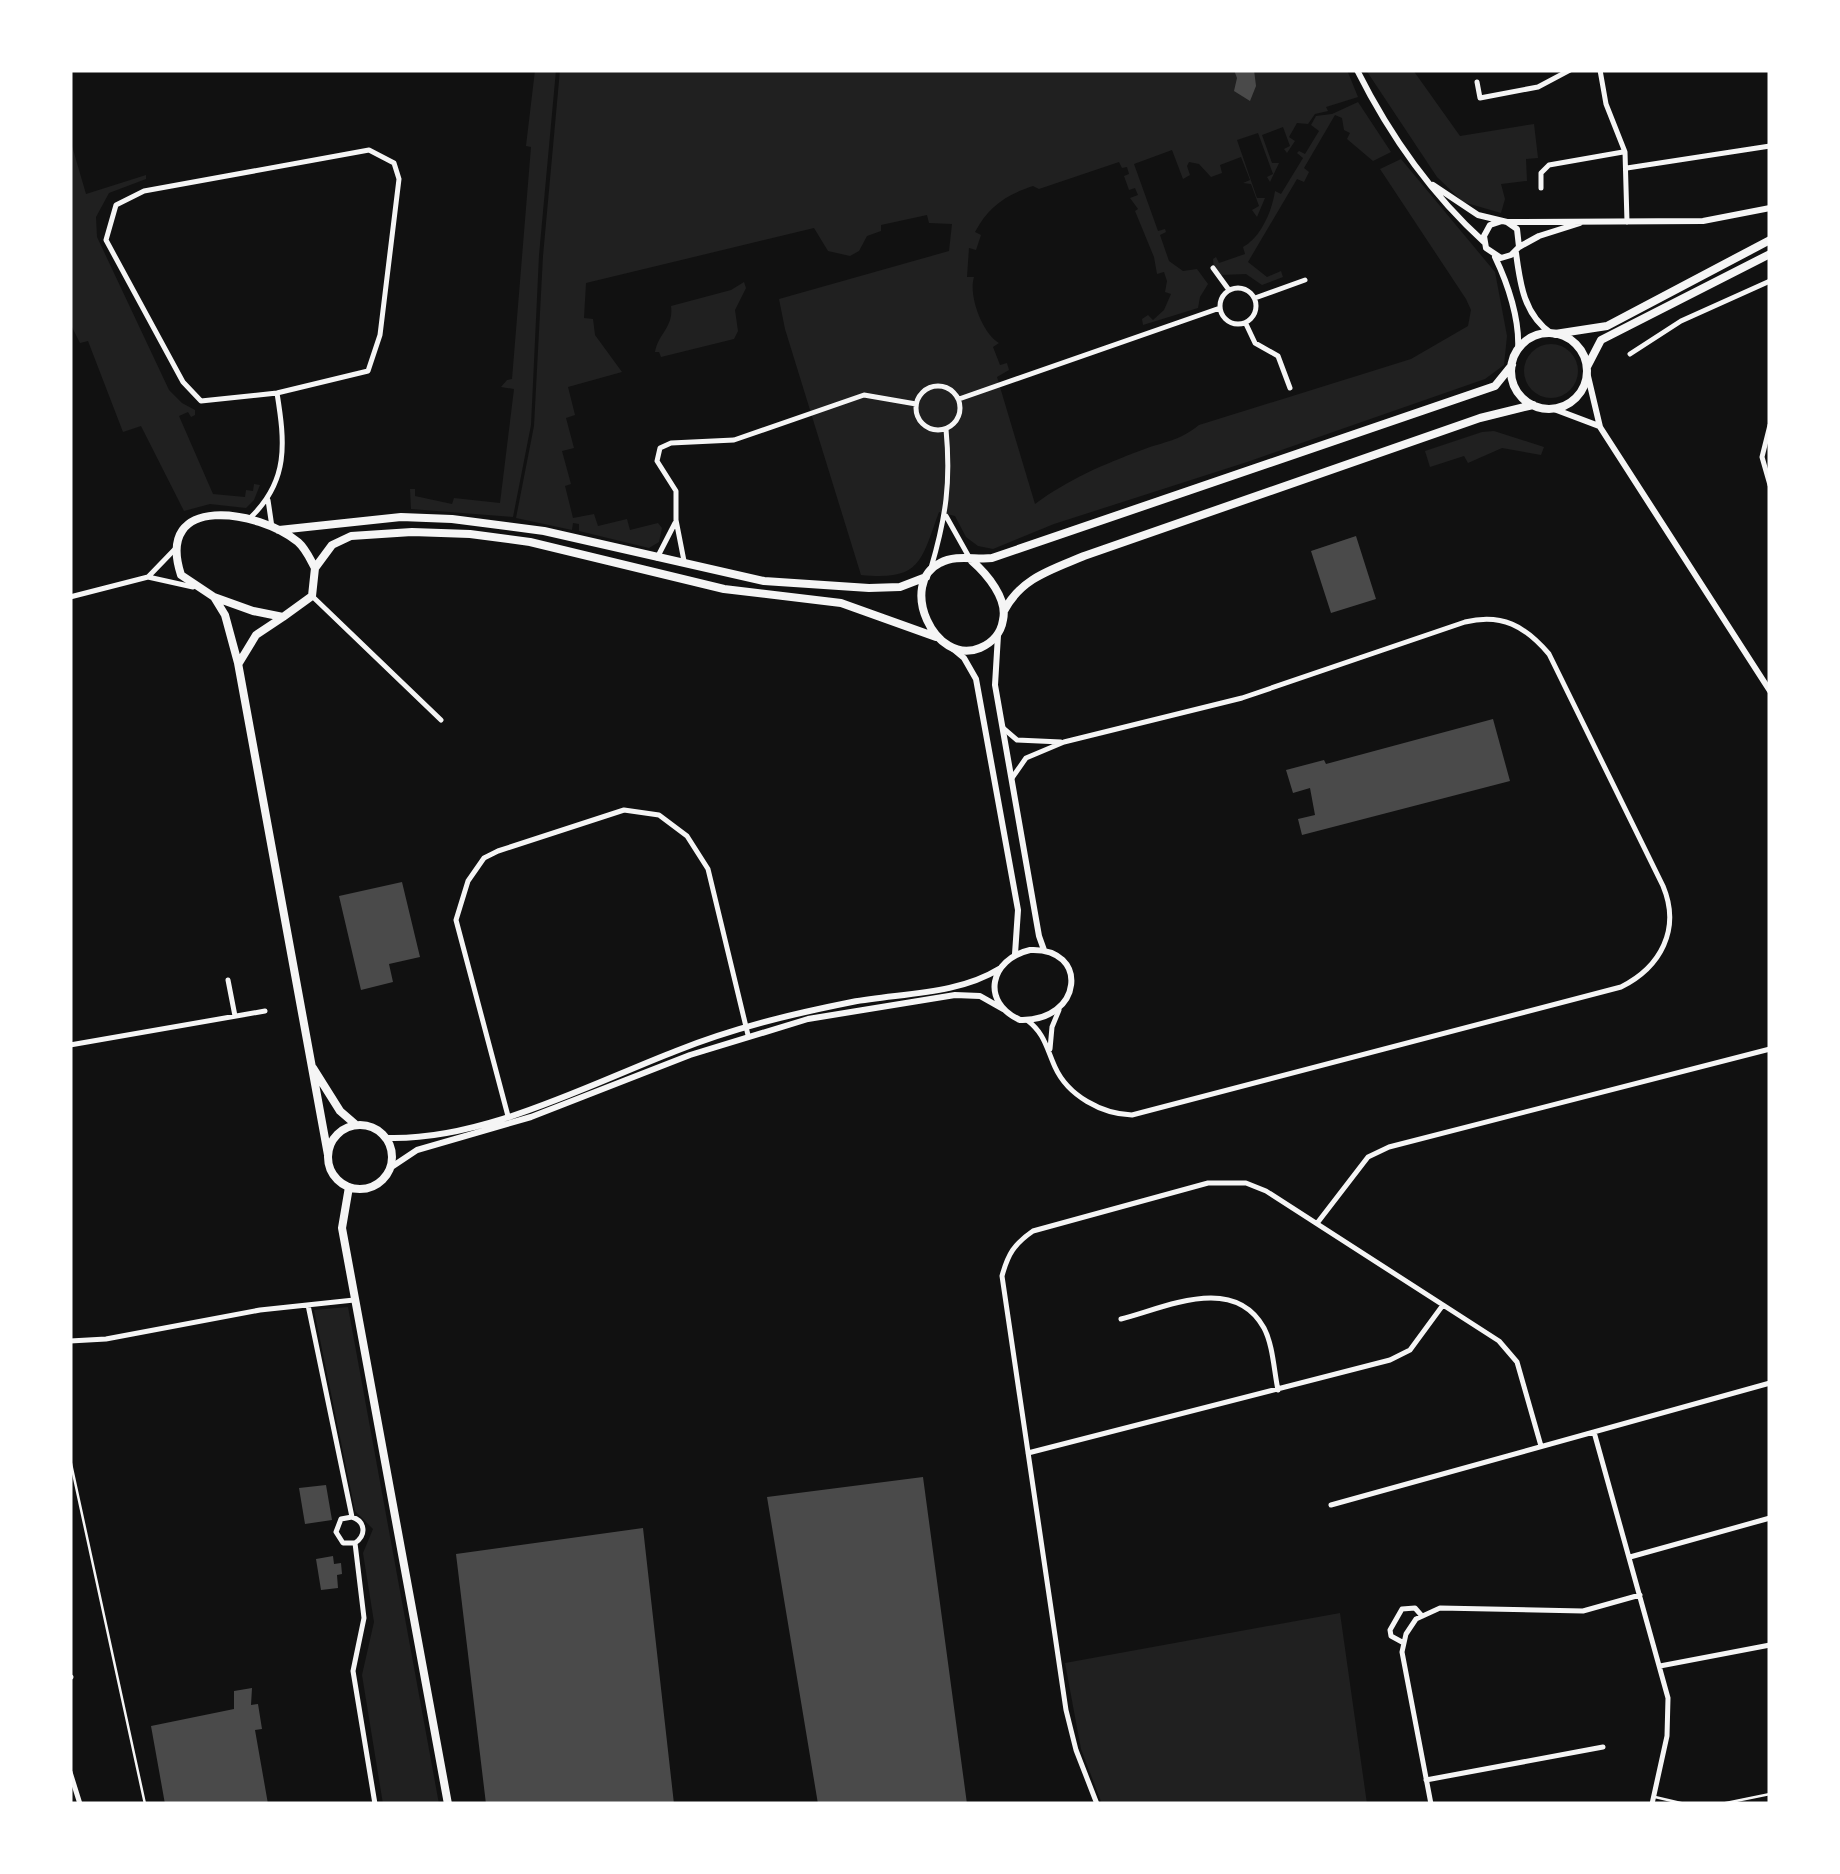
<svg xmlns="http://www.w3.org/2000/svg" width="1840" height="1874" viewBox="0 0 1840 1874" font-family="Arial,sans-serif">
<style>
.green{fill:#202020}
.building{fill:#4a4a4a}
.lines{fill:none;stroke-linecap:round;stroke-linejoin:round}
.path{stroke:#f5f5f5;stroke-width:2.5}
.service{stroke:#f5f5f5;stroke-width:2.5}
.minor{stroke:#f5f5f5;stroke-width:5}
.tertiary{stroke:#f5f5f5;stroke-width:6}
.primary{stroke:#f5f5f5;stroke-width:8}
</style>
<rect width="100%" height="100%" fill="#111"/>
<!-- green -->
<path class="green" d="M535 70H556L539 255 531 425 513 517 411 509 410 489H415V496L452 504 454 498 500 503 514 389 501 387 507 380 512 379 531 147 526 146Z
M560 70H1347L1358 97 1326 107 1328 111 1315 114 1308 124 1297 123 1289 137 1295 141 1287 153 1284 149 1290 146 1283 127 1262 135 1272 163H1279L1270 182 1267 177 1273 174 1258 133 1237 140 1257 198H1265L1257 217 1252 210 1259 206 1251 184 1243 183 1250 180 1241 157 1220 165 1222 173 1211 177 1199 164 1189 162 1187 166 1190 175 1183 179 1172 150 1134 164 1158 231 1165 229 1166 232 1160 235 1169 261 1183 271 1197 269 1208 284 1200 297 1198 308 1143 325 1142 319 1148 315 1153 320 1164 310 1171 294 1165 292 1167 281 1164 272 1157 274 1154 257 1135 211 1138 209 1130 198 1138 195 1135 188 1129 190 1124 176 1129 174 1127 167 1122 168 1119 162 1039 189 1033 186C1006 195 989 206 975 232L981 235 976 250 969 248 967 277H974C968 296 983 334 999 343L993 347 1000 365 1007 363 1009 370 997 377 1035 504C1069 479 1102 465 1142 450 1165 441 1178 442 1199 425L1411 359 1468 326 1471 310 1466 299 1380 169 1401 159 1495 272 1507 336 1504 365 1485 379 1247 462 1054 524 993 549 978 546 966 537 955 516 939 512C921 561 921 581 861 575L785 329 779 299 949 251 952 224 929 223 927 215 881 225V231L867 236 859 251 850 256 828 251 814 228 586 283 584 318 593 319 595 335 622 372 568 387 575 415 566 418 574 448 562 451 571 484 565 486 573 518 594 514 598 526 627 519 630 530 658 523 662 528 659 542 649 548 579 531V524L573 523 572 530 516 518 534 426 543 256Z
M1366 70H1413L1460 136 1534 124 1538 158 1526 159 1527 181 1501 184 1505 199 1501 213 1463 202 1437 177Z
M1358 102 1391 152 1373 161 1347 139 1350 133 1344 130 1342 118 1335 115 1304 168 1309 172 1304 182 1297 179 1248 262 1267 277 1281 271 1283 277 1262 285 1246 274 1220 275 1214 269 1213 259 1216 257 1219 263 1245 254 1243 247C1261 237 1272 211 1275 191L1281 194 1303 158 1297 153 1299 151 1305 154 1319 131 1311 125 1316 116 1332 114Z
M70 139 86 194 146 175V179L109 193 96 217 97 237 169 390 182 403 195 410V415L191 417 188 412 179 416 213 494 245 497 246 490 253 491 254 484 260 485 254 500 246 508 210 504 184 511 141 426 123 432 88 341 80 343 70 323Z
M744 282 746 288 735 310 738 331 734 339 661 357 659 352H655C658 334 674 327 671 306L731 290Z
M1524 371a27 27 0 1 1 54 0a27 27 0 1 1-54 0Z
M1494 431 1544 447 1541 455 1502 448 1468 463 1464 456 1430 467 1425 451 1482 432Z
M348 1307 439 1804H383L362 1675 374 1622 363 1553 373 1529 355 1511 314 1310Z
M1340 1613 1367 1804H1102L1081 1749 1065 1663Z"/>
<!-- building -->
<path class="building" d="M1234 70H1254L1256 86 1250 101 1234 91 1237 78Z
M1356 536 1376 599 1331 613 1311 551Z
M1493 719 1510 781 1302 835 1298 819 1315 815 1310 788 1293 793 1286 770 1324 760 1326 764Z
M402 882 420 957 389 964 393 982 361 990 339 896Z
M923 1477 967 1804H818L767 1497Z
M326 1485 332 1520 305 1524 299 1488Z
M643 1528 674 1804H486L456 1554Z
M333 1556 334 1564 341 1563 342 1574 337 1575 338 1588 321 1590 316 1559Z
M252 1688 251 1705 258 1704 262 1729 255 1730 268 1804H165L151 1726 234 1709V1691Z"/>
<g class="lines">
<!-- path -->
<path class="path" d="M70 1459 145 1804"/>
<!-- service -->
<path class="service" d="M1655 1797 1685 1804
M1721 1804 1770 1794"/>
<!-- minor -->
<path class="minor" d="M1600 70 1606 104 1625 152 1627 222
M1477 82 1480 98 1538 87 1570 70
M369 150 394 163 399 179 380 335 368 371 277 393 201 401 183 382 106 240 116 205 144 191Z
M1627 168 1770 146
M1541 188V173L1549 165 1623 152
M1213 268 1229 290
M1220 306a18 18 0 1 1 36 0a18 18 0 1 1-36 0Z
M1255 298 1305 280
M1246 324 1255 343 1278 356 1290 388
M1630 354 1681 321 1770 281
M916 408a22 22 0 1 1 44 0a22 22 0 1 1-44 0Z
M959 399 1220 308
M1770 425 1762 457 1770 485
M268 500 272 527
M946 516 969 557
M250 518C289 481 285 443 277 393
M657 558 675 523
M684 561 676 520V491L657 461 660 448 671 443 734 440 864 395 916 404
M931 568C946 517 951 482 946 429
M148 577 176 548
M312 596 441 720
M70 597 148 577 193 587
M1003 728 1017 740 1061 742
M1012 778 1026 758 1064 742 1242 698 1465 622C1502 613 1525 626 1549 654L1663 886C1681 929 1661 967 1621 987L1132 1115C1102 1114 1068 1096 1055 1067 1046 1047 1045 1034 1027 1020
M228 980 235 1016
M70 1045 265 1011
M1050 1049 1052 1027 1059 1010
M508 1116 456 920 468 881 484 858 498 851 624 810 659 815 687 836 708 869 748 1035
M1318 1222 1368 1157 1389 1147 1770 1049
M308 1305 352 1517C365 1521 367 1535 355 1543L364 1618 353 1671 375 1804
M1121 1319C1167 1307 1234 1274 1264 1328 1273 1345 1274 1371 1278 1390
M70 1341 106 1339 260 1310 354 1300
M1594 1432 1668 1698 1667 1736 1652 1804
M1028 1453 1390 1360 1410 1350 1443 1305
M1331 1505 1770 1383
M352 1517 341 1519 336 1532 343 1543H355
M1630 1557 1770 1518
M1402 1642 1391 1636 1390 1630 1402 1609 1415 1608 1422 1616
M1660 1666 1770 1645
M70 1677H71
M70 1772 80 1804
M1426 1780 1603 1747
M1097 1804 1076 1750 1066 1710 1002 1276C1008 1254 1014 1244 1033 1231L1208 1183H1246L1266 1191 1499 1341 1517 1362 1541 1446
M1431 1804 1402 1652 1406 1634 1416 1619 1440 1608 1583 1611 1640 1595"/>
<!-- tertiary -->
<path class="tertiary" d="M1357 70C1389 134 1431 194 1484 242
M1433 185 1478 215 1507 222 1517 229 1519 247 1511 255 1501 258 1486 248 1484 236 1490 225 1502 221
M1507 222 1703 221 1770 208
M1519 247 1539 236 1580 223
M1516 253C1520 284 1524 315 1552 334
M1495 257C1508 284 1520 320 1518 350
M1587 372 1600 427 1770 691
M1554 409 1599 426
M998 635 995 685 1039 936 1044 950
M952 648 964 658 976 679 1018 910 1015 954
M1030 950C1090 947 1083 1022 1020 1020 980 1002 990 959 1030 950Z
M387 1138C482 1141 588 1085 676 1051 733 1028 792 1014 852 1002 900 993 957 995 999 969
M390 1168 417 1150 531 1117 690 1055 808 1019 955 995 980 996 1003 1009"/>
<!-- primary -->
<path class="primary" d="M1511 371a38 38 0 1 1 76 0a38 38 0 1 1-76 0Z
M1555 334 1607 326 1770 240
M1587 367 1601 340 1770 254
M279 530 401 517 452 519 544 531 764 581 869 588 900 587 926 577
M972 561C987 574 1008 599 1003 620 1001 633 992 643 980 648 934 667 898 583 940 563 956 554 975 560 992 558L1495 386 1512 365
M315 568 332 545 351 536 412 532 470 534 530 542 724 589 841 603 936 637
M214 597 253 611 283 617 312 596 315 568C310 559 306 549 298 542 259 510 154 492 181 575L214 597 225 615 238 663 328 1155
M1004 611C1021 578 1051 570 1084 556L1480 418 1533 405
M239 663 256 635 283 617
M313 1068 340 1111 355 1124
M328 1157a32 32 0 1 1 64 0a32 32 0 1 1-64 0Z
M349 1187 342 1228 448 1804"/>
</g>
<!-- border -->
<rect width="1840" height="1874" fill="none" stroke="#ffffff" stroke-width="145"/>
</svg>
